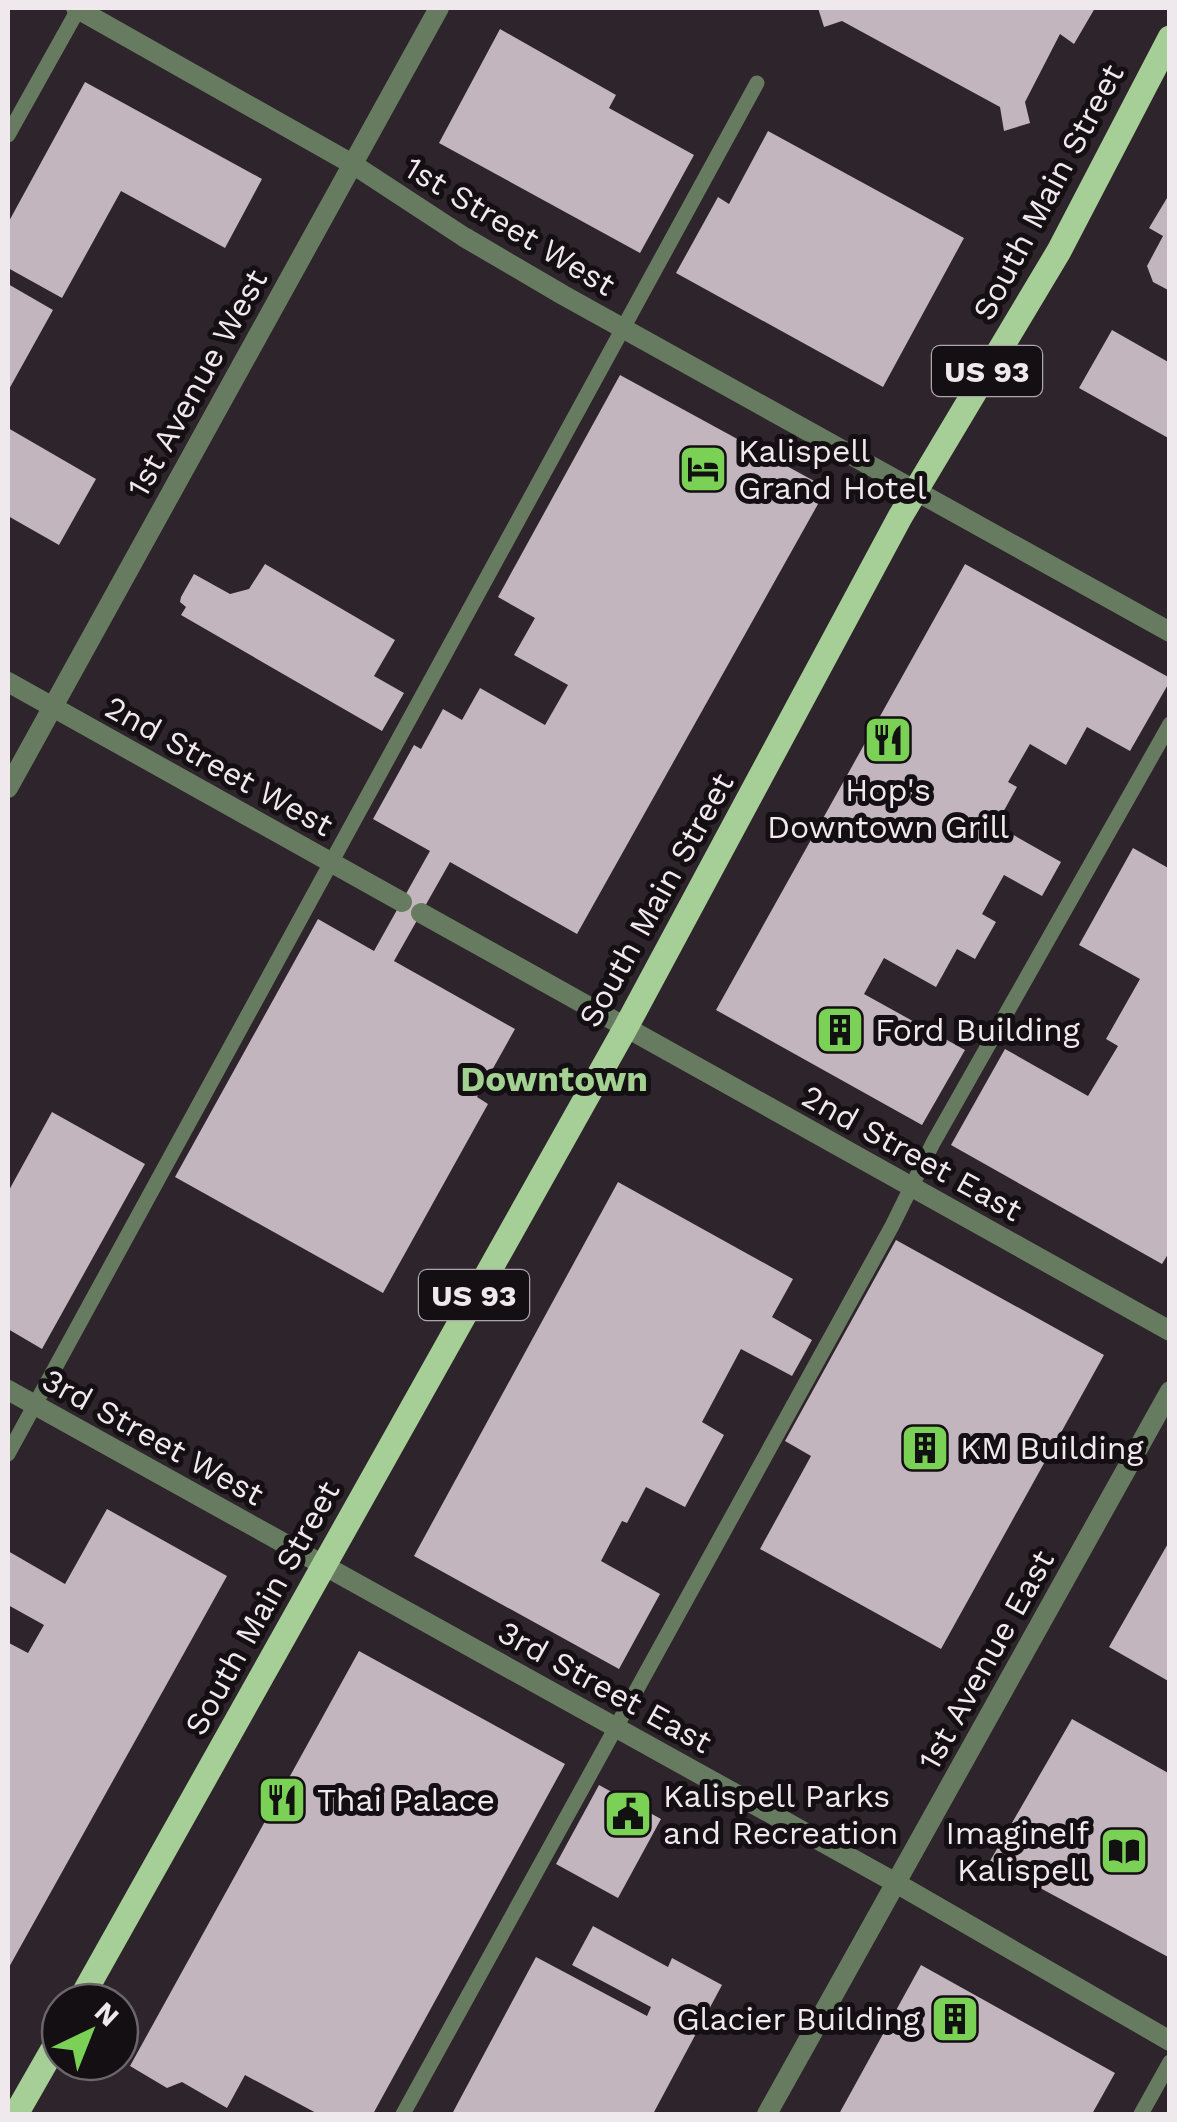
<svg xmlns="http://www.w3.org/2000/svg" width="1177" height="2122" viewBox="0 0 1177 2122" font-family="'Work Sans',sans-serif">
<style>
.building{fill:#c2b5be}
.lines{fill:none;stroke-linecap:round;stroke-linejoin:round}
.service{stroke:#677b60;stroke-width:15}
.minor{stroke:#677b60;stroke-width:20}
.tertiary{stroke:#677b60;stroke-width:20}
.primary{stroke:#a6cf97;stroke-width:25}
.labels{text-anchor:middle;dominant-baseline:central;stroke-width:10;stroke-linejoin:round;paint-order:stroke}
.shield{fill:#130f12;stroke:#ada7ab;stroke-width:2.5}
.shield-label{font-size:30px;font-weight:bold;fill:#efe8ed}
.street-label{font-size:32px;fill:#efe8ed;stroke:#130f12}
.poi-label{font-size:32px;fill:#efe8ed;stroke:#130f12;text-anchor:start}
.neighbourhood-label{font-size:35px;font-weight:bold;fill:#a3d191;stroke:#130f12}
</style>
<rect width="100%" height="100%" fill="#2e242b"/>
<!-- building -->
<path class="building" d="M818 8H1095L1074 44 1060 34 1025 102 1030 123 1004 131 1000 107 842 21 824 27Z
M500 29 616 95 609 108 694 155 640 253 439 143Z
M85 82 262 179 225 248 121 191 62 298 8 268V223Z
M768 131 964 238 883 387 676 273 718 197 729 204Z
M1170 193V291L1153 282 1147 266 1163 236 1149 228Z
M8 284 53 310 8 391Z
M1112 330 1170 363V439L1079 388Z
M620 375 827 488 577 934 450 862 394 961 515 1029 477 1097 488 1104 383 1293 175 1177 318 919 374 951 426 858 430 851 373 819 414 745 421 749 443 709 462 720 480 688 545 725 568 685 514 655 535 618 498 597Z
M8 428 96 479 59 545 8 516Z
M265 564 395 640 374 676 404 693 382 731 181 615 186 607 180 602 181 597 194 574 230 594 249 589Z
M965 564 1170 678V681L1130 751 1087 727 1066 765 1030 744 1008 782 1017 787 996 825 1061 862 1042 896 1004 875 982 914 996 922 975 959 957 949 936 987 884 958 864 994 965 1050 922 1125 716 1010Z
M1133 848 1170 869V1251L1162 1264 951 1145 1005 1049 1088 1096 1118 1046 1106 1039 1140 979 1079 945Z
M52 1112 145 1164 42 1349 8 1329V1192Z
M618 1182 793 1279 772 1317 812 1340 792 1376 741 1349 702 1422 724 1435 685 1507 646 1487 627 1523 622 1521 601 1561 660 1594 619 1669 414 1556Z
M896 1240 1104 1355 941 1649 760 1549 811 1456 785 1441Z
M107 1509 227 1576 8 1969V1646L9 1643 28 1653 44 1625 8 1605V1551L65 1584Z
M1170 1540V1682L1109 1647Z
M359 1651 565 1764 373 2114H318L245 2075 227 2108 182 2082 167 2088 130 2066Z
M1072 1719 1170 1774V1958L990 1861Z
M599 1785 661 1819 618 1898 556 1864Z
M593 1926 668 1967 672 1958 722 1985 653 2114H452L536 1957 647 2016 651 2007 572 1965Z
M921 1965 1115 2073 1092 2114H839Z"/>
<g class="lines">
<!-- service -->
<path class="service" d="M8 135 79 8
M8 1454 757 83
M403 2114 892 1226 933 1143 1170 724
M1141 2114 1170 2062"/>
<!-- minor -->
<path class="minor" d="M76 8 354 165 464 237 563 295 1170 632"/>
<!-- tertiary -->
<path class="tertiary" d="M8 682 402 902
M8 788 439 8
M421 913 1170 1331
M8 1390 896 1883 1170 2041
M767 2114 1170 1391"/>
<!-- primary -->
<path class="primary" d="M79 2002 626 1027 900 517 1059 251 1170 38
M16 2114 60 2037"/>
</g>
<!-- icons -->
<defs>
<g id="hotel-square" transform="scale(2.5)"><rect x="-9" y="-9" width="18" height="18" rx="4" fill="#7bd155" stroke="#130f12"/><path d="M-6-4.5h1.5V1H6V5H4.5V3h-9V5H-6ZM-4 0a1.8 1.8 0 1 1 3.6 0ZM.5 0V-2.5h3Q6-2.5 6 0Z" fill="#111"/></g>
<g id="restaurant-square" transform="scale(2.5)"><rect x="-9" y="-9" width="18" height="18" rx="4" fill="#7bd155" stroke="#130f12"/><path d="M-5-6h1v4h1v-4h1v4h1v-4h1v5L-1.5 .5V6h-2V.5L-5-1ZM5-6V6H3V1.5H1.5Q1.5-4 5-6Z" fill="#111"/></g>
<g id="building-square" transform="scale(2.5)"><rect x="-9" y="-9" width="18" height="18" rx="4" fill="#7bd155" stroke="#130f12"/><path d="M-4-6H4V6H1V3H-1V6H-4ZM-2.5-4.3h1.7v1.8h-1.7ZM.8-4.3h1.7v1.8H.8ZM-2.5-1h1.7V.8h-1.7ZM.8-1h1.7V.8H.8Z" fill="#111"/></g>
<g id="civic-square" transform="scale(2.5)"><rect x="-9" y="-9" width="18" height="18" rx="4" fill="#7bd155" stroke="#130f12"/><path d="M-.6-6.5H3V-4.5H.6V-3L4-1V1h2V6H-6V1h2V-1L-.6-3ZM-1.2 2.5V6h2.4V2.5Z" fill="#111"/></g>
<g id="library-square" transform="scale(2.5)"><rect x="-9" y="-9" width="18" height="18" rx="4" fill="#7bd155" stroke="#130f12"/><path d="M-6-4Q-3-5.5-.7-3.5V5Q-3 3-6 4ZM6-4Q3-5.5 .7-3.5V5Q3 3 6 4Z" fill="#111"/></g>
</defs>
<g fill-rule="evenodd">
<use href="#hotel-square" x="703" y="469"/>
<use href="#restaurant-square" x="888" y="740"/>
<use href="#building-square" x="840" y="1030"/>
<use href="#building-square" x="925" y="1448"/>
<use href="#restaurant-square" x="282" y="1800"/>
<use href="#civic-square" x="628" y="1814"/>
<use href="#library-square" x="1124" y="1851"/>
<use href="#building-square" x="955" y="2019"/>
</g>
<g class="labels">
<!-- shield labels -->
<g class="shield">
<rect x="932" y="346" width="110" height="50" rx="8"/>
<rect x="419" y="1270" width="110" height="50" rx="8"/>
</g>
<g class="shield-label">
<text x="987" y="371">US 93</text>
<text x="474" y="1295">US 93</text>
</g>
<!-- street labels -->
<g class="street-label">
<text transform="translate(1048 192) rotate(-62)">South Main Street</text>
<text transform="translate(510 226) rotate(31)">1st Street West</text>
<text transform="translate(197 383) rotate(-61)">1st Avenue West</text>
<text transform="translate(219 766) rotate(29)">2nd Street West</text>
<text transform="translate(656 900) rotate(-61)">South Main Street</text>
<text transform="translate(912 1153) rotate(29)">2nd Street East</text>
<text transform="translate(153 1437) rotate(29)">3rd Street West</text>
<text transform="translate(262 1608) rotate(-61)">South Main Street</text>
<text transform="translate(986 1660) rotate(-61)">1st Avenue East</text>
<text transform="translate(605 1687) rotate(29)">3rd Street East</text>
</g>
<!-- poi labels -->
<g class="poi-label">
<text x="738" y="451">Kalispell<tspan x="738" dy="37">Grand Hotel</tspan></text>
<text x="888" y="790" text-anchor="middle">Hop's<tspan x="888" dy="37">Downtown Grill</tspan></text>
<text x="875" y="1030">Ford Building</text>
<text x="960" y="1448">KM Building</text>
<text x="663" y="1796">Kalispell Parks<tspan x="663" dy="37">and Recreation</tspan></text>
<text x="317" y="1800">Thai Palace</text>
<text x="1089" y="1833" text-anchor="end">ImagineIf<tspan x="1089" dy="37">Kalispell</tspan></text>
<text x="920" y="2019" text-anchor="end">Glacier Building</text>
</g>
<!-- neighbourhood labels -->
<g class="neighbourhood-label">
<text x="554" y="1079">Downtown</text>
</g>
</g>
<!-- border -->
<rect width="1177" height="2122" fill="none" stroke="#efe8ed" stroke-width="20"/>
<!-- north arrow -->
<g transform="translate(90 2032) rotate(43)"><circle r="48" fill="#130f12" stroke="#6b666a" stroke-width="2.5"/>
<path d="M0-8L18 38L0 25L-18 38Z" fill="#7bd155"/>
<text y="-15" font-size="28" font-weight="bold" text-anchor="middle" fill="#efe8ed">N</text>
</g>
</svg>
